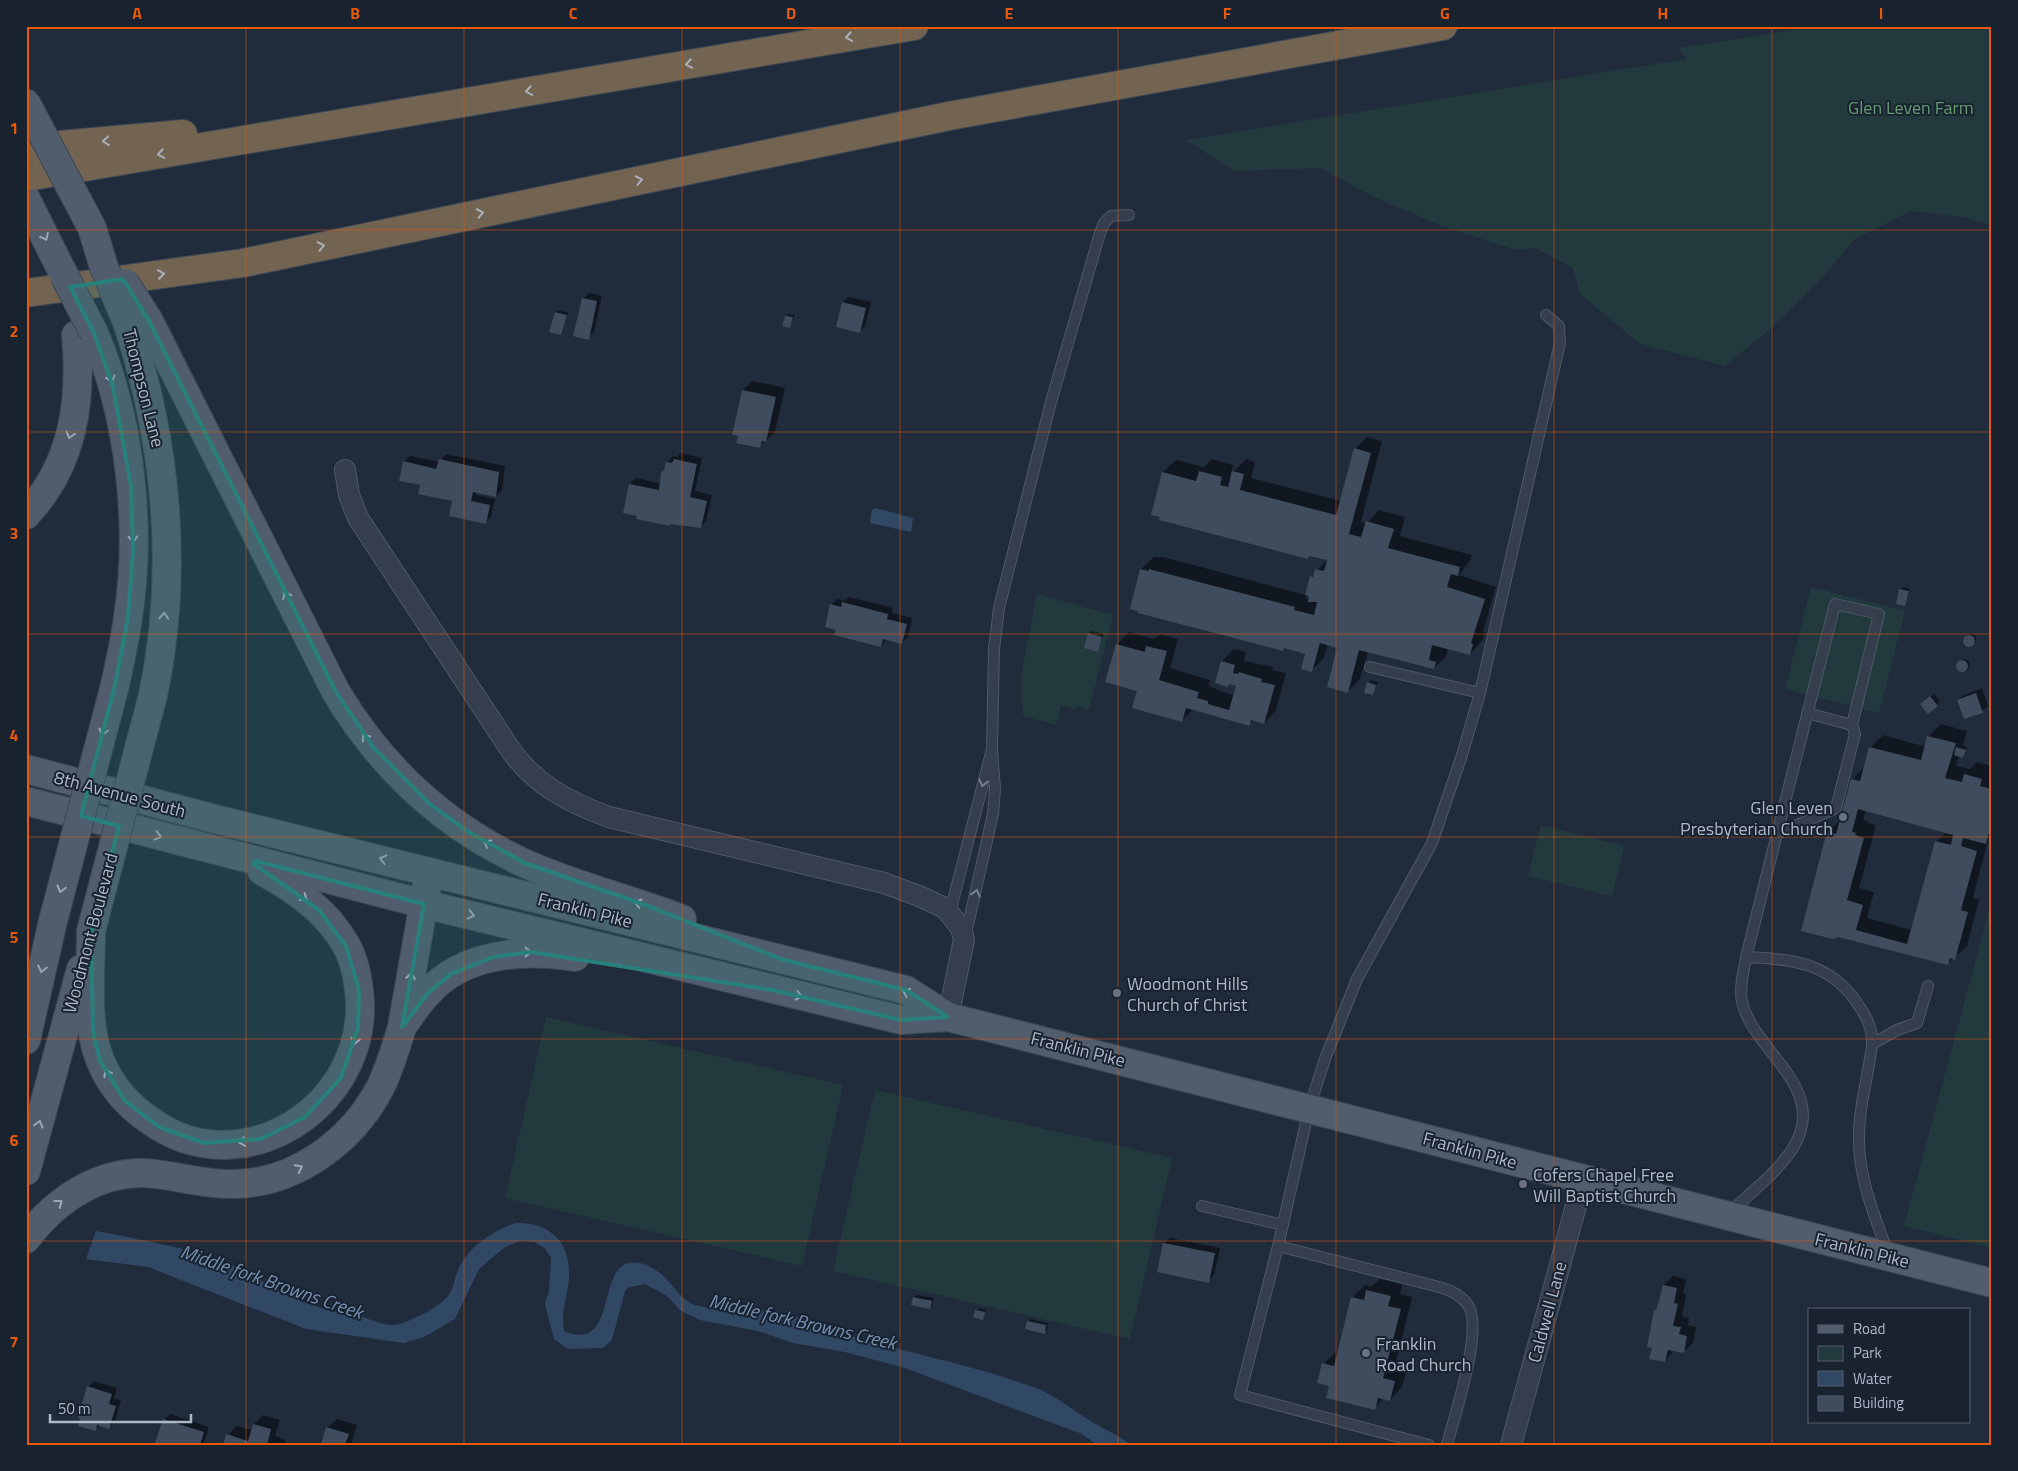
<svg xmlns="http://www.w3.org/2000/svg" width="2018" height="1471" viewBox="0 0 2018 1471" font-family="'Titillium Web',sans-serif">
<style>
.green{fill:#223a3d}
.water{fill:#314865}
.shadow{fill:#0007;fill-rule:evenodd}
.building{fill:#3e4c5e;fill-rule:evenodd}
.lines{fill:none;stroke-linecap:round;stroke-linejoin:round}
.lane-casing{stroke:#4e5966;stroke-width:12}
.street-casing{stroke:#4e5966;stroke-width:22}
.primary-casing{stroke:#3d4755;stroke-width:30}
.highway-casing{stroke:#3e4956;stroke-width:30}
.lane{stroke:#343e4c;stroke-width:10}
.street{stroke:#343e4c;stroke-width:20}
.primary{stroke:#515d6c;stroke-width:28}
.highway{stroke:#726450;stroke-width:28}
.primary-bridge-casing{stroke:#3d4755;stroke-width:30;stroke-linecap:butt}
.primary-bridge{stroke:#515d6c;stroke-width:28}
.oneway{stroke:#a8b0bc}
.oneway2{stroke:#9ba7b6}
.oneway3{stroke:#778290}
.marked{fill:#27807c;fill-opacity:0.2;stroke:#27807c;stroke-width:4;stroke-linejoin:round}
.grid{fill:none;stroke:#e8590c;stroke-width:1;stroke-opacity:0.55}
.worship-dot{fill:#6b7280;stroke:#192330;stroke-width:2}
.labels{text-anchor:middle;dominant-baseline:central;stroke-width:4;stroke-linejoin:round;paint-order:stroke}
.park-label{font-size:18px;fill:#639b6f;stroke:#192330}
.street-label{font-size:18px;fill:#aeb9c8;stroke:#192330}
.poi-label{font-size:18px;fill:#aeb9c8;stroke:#192330;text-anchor:start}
.water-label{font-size:19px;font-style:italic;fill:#7490b2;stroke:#192330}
.neatline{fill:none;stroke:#e8590c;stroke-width:2}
.grid-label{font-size:16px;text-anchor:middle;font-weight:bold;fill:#e8590c}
</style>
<rect width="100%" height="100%" fill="#202c3c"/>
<!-- green -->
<path class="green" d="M1820 26H1992V225L1963 217 1911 211 1855 239 1821 279 1770 329 1725 366 1640 344 1580 294 1573 268 1535 248 1516 250 1442 226 1376 198 1320 168 1234 171 1186 140 1687 59 1679 48Z
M1811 587 1905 611 1879 713 1785 689Z
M1037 594 1113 615 1089 710 1076 705 1075 709 1061 705 1056 725 1023 716 1021 676Z
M1541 825 1624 846 1612 896 1528 876Z
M1992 900V1248L1904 1226Z
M546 1017 843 1085 802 1266 505 1198Z
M875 1090 1172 1158 1130 1339 833 1271Z"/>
<!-- water -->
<path class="water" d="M875 508 913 518 911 532 870 523 872 510Z
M515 1223C550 1222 571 1242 569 1277 568 1296 560 1313 564 1331 625 1356 589 1245 646 1265 669 1273 677 1299 695 1305 724 1314 755 1306 785 1313 802 1317 818 1326 834 1331 901 1352 972 1364 1038 1389 1057 1396 1072 1410 1089 1420 1103 1429 1119 1435 1131 1445H1097L1082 1434 905 1368 845 1352 793 1343 758 1331 700 1320 681 1311 667 1296 645 1284 629 1287 625 1291 612 1340 603 1348 568 1349 554 1339 545 1304 549 1291 551 1258 545 1248 534 1242 520 1241 505 1247 493 1257 479 1269 455 1319 424 1337 404 1343 306 1329 148 1267 86 1259 96 1231C141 1240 189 1247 232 1265 252 1273 269 1287 288 1296 311 1306 333 1312 357 1316 376 1319 386 1331 408 1321 421 1315 437 1308 447 1297 454 1290 454 1279 458 1270 469 1246 492 1232 515 1223Z"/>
<!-- shadow -->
<path class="shadow" d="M589 293 602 296 594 332 588 338 583 299Z
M849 297 871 302 865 326 859 332 843 302Z
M558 310 568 312 561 334 556 312Z
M789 314 795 315 790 327 786 316Z
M752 381 785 388 775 432 760 446 743 390Z
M1367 437 1382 441 1361 522 1366 524 1379 510 1405 517 1400 536 1472 555 1469 562 1459 575 1496 587 1483 631 1485 632 1482 641 1470 654 1448 648 1446 656 1434 668 1368 651 1360 679 1348 691 1339 647 1328 644 1324 658 1312 670 1306 653 1285 647 1283 650 1131 608 1141 569 1154 557H1163L1306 595 1311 577 1328 559 1311 555 1308 557 1153 514 1163 472 1176 460 1204 467 1212 459 1233 465 1231 474 1246 459 1255 462 1251 478 1341 501 1355 449ZM1307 594 1311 595 1310 599 1306 598Z
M681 453 702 458 695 491 712 495 706 521 700 527 630 484 636 478 662 484 660 479 667 462 673 456 677 457Z
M446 454 505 466 502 490 496 496 476 492V495L495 499 491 517 485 523 453 500 421 485 404 462 410 456 439 462Z
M1903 587 1910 589 1905 605 1900 590Z
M849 597 893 608 892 613 912 618 908 637 902 642 886 640 881 646 831 605 837 599 845 601Z
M1092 631 1104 634 1097 651 1089 633Z
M1129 632 1154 639 1160 634 1178 639 1170 668 1210 680 1209 686 1234 696 1237 685 1230 683 1228 686 1216 682 1222 661 1234 649 1246 652 1244 661 1273 667 1272 670 1286 673 1276 710 1264 723 1254 720 1249 724 1194 709 1182 720 1138 690 1117 644Z
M1965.5 639a5.5 5.5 0 1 1 11 0a5.5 5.5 0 1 1-11 0Z
M1958 665a6 6 0 1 1 12 0a6 6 0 1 1-12 0Z
M1371 680 1378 682 1372 694 1368 683Z
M1982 688 1988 706 1982 711 1958 700 1964 695Z
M1934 694 1940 702 1928 712 1924 702Z
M1941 724 1967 731 1963 746 1967 747 1965 754 1963 757 1959 756 1956 766 1970 769 1977 762 1992 766V836L1988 840 1973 898 1979 900 1967 946 1947 964 1839 936 1828 832 1840 820 1852 780 1864 767 1870 748 1883 735 1926 747 1928 737ZM1866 810 1946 832 1936 842 1912 930 1867 918 1874 892 1859 888 1876 825 1867 823 1868 821 1863 820Z
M1170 1238 1220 1248 1214 1275 1208 1281 1164 1244Z
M1673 1276 1686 1279 1683 1294 1686 1295 1682 1317 1689 1318 1688 1325 1696 1327 1693 1343 1683 1352 1674 1350 1665 1361 1653 1347 1655 1310 1659 1307 1664 1285Z
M1380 1279 1402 1284 1400 1294 1412 1297 1395 1366 1407 1369 1402 1387 1390 1400 1384 1398 1374 1408 1331 1385 1323 1364 1336 1352 1339 1353 1352 1298 1365 1285 1371 1287Z
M917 1295 934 1298 932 1305 929 1308 914 1297Z
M979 1308 986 1310 982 1318 976 1311Z
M1031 1319 1048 1323 1047 1330 1044 1332 1028 1322Z
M94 1381 117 1388 114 1399 121 1400 115 1421 109 1427 100 1425 95 1430 88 1387Z
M170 1414 209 1427 203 1445H164L157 1443 164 1420Z
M263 1415 280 1420 275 1436 286 1440 284 1445H224L228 1435 237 1426 252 1430 254 1424Z
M337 1419 357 1425 351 1445H322L327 1428Z"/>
<!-- building -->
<path class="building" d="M582 298 597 301 589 340 573 336Z
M842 302 866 308 860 333 836 327Z
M555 312 567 315 561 335 549 332Z
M785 316 793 317 790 328 782 326Z
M742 390 776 397 766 442 762 441 760 448 736 443 738 436 732 435Z
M1354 448 1371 453 1349 534 1361 537 1366 521 1394 529 1388 548 1460 567 1458 576 1451 574 1447 587 1485 599 1471 643 1473 644 1470 655 1432 645 1429 660 1436 662 1434 669 1359 650 1348 693 1327 687 1337 648 1320 643 1312 672 1301 669 1305 654 1284 648 1283 651 1138 613V611L1130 609 1140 569 1149 571V569L1295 607 1294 610 1314 615 1317 602H1308L1309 596 1305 595 1310 576 1313 577 1315 569 1324 571 1327 560 1309 556 1308 559 1159 520 1160 517 1151 515 1162 472 1196 481 1199 471 1222 477 1220 485 1228 487 1232 471 1244 474 1240 490 1336 515Z
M439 459 499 472 496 497 473 492 471 501 490 505 486 524 449 516 452 501 418 494 420 485 399 481 403 461 436 469Z
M674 459 697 464 690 497 707 501 701 528 670 524V526L636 519 637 516 623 513 629 484 659 490 661 472 664 470 666 462 672 463Z
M1899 589 1909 591 1905 606 1896 604Z
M842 602 888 614 887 619 907 624 902 644 883 639 881 647 834 635 836 630 825 627 830 604 841 607Z
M1088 633 1102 637 1098 652 1084 648Z
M1963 641a6 6 0 1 1 12 0a6 6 0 1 1-12 0Z
M1116 644 1145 652 1146 646 1167 651 1159 680 1199 692 1197 698 1208 701V704L1229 710 1236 686 1229 684 1228 687 1215 683 1221 661 1235 665 1233 673 1238 674 1239 672 1262 679 1261 682 1275 685 1264 724 1251 720 1250 726 1186 708 1182 722 1132 708 1137 691 1105 682Z
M1956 666a6 6 0 1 1 12 0a6 6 0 1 1-12 0Z
M1367 682 1376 685 1373 695 1364 693Z
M1976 693 1983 713 1964 719 1957 700Z
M1930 696 1938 706 1928 714 1920 704Z
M1927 736 1956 743 1945 778 1962 782 1964 774 1982 779 1980 786 1992 789V821L1986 844 1963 838 1961 846 1977 851 1961 910 1968 912 1955 960 1950 958 1948 965 1838 937 1833 939 1801 931 1827 831 1836 834 1851 779 1860 781 1869 747 1921 760ZM1858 809 1953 835 1951 845 1935 841 1907 944 1856 930 1863 905 1847 900 1864 838 1855 835 1856 833 1852 832Z
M1956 747 1966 750 1963 758 1954 755Z
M1163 1243 1215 1253 1209 1283 1157 1272Z
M1663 1285 1677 1288 1674 1303 1678 1304 1673 1326 1681 1327 1679 1334 1687 1336 1684 1353 1668 1350 1665 1362 1649 1359 1652 1348 1647 1347 1654 1310H1656L1659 1301Z
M1366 1290 1391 1296 1388 1306 1401 1309 1383 1378 1395 1381 1390 1401 1378 1398 1375 1410 1326 1398 1329 1386 1317 1383 1322 1363 1334 1366 1351 1297 1364 1300Z
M913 1297 932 1301 930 1309 911 1305Z
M975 1310 985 1312 983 1320 973 1317Z
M1027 1321 1046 1325 1045 1334 1025 1329Z
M87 1386 112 1394 109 1404 116 1406 109 1429 97 1425 96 1431 78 1426 80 1419 78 1418Z
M163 1419 204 1432 200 1445 155 1443Z
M253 1424 271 1429 267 1445H223L226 1434 248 1441Z
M326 1427 349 1434 345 1445H321Z"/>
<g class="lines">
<!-- lane casing -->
<g class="lane-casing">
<path id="lane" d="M1370 667 1480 693
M1807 713 1852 725
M992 749 994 649 999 608 1051 402 1100 233 1104 223 1111 216 1129 215
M950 912 992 749 995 789 993 814 966 934
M1746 957 1835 604 1879 614 1852 725 1855 734 1836 808 1775 835
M1872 1044 1897 1030 1917 1023 1928 986
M1202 1206 1283 1225
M1729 1213C1750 1193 1777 1173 1793 1148 1830 1087 1754 1053 1742 1002 1739 987 1744 971 1746 957 1794 959 1832 963 1859 1006 1867 1017 1873 1031 1872 1045 1868 1078 1858 1109 1859 1143 1860 1182 1875 1217 1888 1253
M1278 1246 1439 1287C1450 1290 1462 1296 1468 1305 1484 1329 1454 1417 1447 1445
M1429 1445 1240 1395 1278 1246 1309 1109 1325 1059 1357 979 1432 843 1462 755 1480 693 1560 343 1559 326 1546 315"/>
</g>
<!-- street casing -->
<g class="street-casing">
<path id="street" d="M345 470 349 495 358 518 508 746C533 784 568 802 609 817L884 883 919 896 945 908 961 928 964 940 948 1017
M1511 1445 1583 1180"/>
</g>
<!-- primary casing -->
<g class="primary-casing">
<path id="primary" d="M26 199 64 275
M149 321 336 692C381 767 444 826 524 863 575 886 630 899 682 919
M128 325C167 444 179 572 153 695
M94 333C130 418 142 526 128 617 125 640 120 662 115 685
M26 515C74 464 82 400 76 335
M26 769 215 819 906 990 948 1017 1992 1283
M26 801 424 904 901 1020 948 1017
M91 931C91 969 86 1011 96 1048 105 1080 125 1104 152 1122 242 1185 363 1109 360 1003 359 983 356 963 346 945 327 911 295 889 262 871
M404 1024C412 1013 419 1002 428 993 464 952 526 949 575 957
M26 1040 53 921
M26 1171 81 969
M26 1239C56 1199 103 1167 156 1174 182 1177 208 1185 235 1184 296 1183 352 1141 380 1088 390 1068 396 1047 402 1027L427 885"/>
</g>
<!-- highway casing -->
<g class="highway-casing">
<path id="highway" d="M26 148 183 134
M26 177 914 26
M26 293 243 263 949 116 1443 26"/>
</g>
<!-- lane -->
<use href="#lane" class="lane"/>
<!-- street -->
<use href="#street" class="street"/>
<!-- primary -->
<use href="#primary" class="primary"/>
<!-- highway -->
<use href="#highway" class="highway"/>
<!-- primary-bridge casing -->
<g class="primary-bridge-casing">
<path id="primary-bridge" d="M26 103 92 228 104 267 128 325
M64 275 94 333
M125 283 149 321
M53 921 115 685
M91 931 153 695"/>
</g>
<!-- primary-bridge -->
<use href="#primary-bridge" class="primary-bridge"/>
</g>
<!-- one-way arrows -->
<defs><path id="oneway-chevron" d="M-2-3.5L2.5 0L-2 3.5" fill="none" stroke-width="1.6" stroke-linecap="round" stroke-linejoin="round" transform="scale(1.25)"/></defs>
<g class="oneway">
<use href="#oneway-chevron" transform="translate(849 37) rotate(170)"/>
<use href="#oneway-chevron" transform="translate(689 64) rotate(170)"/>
<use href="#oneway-chevron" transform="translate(529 91) rotate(170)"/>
<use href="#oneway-chevron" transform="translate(106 141) rotate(175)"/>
<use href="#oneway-chevron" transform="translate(161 154) rotate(170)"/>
<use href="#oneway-chevron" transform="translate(639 180) rotate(-12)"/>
<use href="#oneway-chevron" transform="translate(480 213) rotate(-12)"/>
<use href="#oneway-chevron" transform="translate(321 246) rotate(-12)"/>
<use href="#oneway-chevron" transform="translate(161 274) rotate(-8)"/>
</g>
<g class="oneway2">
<use href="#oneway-chevron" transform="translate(45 237) rotate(64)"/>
<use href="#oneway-chevron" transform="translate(111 379) rotate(73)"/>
<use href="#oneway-chevron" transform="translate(70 435) rotate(106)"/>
<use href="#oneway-chevron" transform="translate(133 539) rotate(88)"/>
<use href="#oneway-chevron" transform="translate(286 595) rotate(-117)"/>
<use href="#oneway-chevron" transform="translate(164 616) rotate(-87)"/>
<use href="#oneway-chevron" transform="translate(103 732) rotate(105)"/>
<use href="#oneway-chevron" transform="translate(365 737) rotate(-126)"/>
<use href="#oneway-chevron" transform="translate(158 836) rotate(15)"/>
<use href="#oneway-chevron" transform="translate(487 843) rotate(-150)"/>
<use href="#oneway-chevron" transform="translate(383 859) rotate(-166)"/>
<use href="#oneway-chevron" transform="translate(61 889) rotate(105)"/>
<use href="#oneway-chevron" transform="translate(304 898) rotate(37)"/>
<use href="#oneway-chevron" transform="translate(638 903) rotate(-163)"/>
<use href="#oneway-chevron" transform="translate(471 915) rotate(14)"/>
<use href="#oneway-chevron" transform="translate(528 952) rotate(-1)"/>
<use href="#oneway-chevron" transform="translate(42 969) rotate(103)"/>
<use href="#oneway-chevron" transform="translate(411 976) rotate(-80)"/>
<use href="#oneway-chevron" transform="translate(906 992) rotate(-156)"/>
<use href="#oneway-chevron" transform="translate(799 996) rotate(13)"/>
<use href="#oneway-chevron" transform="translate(355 1041) rotate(103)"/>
<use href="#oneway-chevron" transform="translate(107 1073) rotate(-118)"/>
<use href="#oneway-chevron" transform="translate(39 1124) rotate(-75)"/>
<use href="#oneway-chevron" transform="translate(242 1142) rotate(172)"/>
<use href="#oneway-chevron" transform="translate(299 1168) rotate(-27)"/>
<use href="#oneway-chevron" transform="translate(59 1203) rotate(-38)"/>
</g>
<g class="oneway3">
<use href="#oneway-chevron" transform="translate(983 783) rotate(104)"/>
<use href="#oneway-chevron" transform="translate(976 893) rotate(-76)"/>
</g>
<!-- marked area -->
<path class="marked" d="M123 279 149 321 336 692 374 748 430 804 467 831 525 863 648 906 781 959 906 990 948 1017 901 1020 772 990 531 952 494 957 451 974 428 993 402 1027 424 904 255 861 254 864 319 910 346 946 359 990 358 1028 341 1078 305 1117 261 1139 204 1143 159 1127 125 1101 100 1061 93 1032 91 931 119 826 81 816 115 685 128 617 133 552 131 486 113 387 94 333 70 287Z"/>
<!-- grid -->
<path class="grid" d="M246 26V1445M464 26V1445M682 26V1445M900 26V1445M1118 26V1445M1336 26V1445M1554 26V1445M1772 26V1445M26 230H1992M26 432H1992M26 634H1992M26 837H1992M26 1039H1992M26 1241H1992"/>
<!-- markers -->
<g class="worship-dot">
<circle cx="1843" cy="817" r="5"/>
<circle cx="1117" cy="993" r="5"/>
<circle cx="1523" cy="1184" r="5"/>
<circle cx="1366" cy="1353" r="5"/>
</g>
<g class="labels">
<!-- park labels -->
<g class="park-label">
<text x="1911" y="107">Glen Leven Farm</text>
</g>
<!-- street labels -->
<g class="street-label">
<text transform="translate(144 388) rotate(76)">Thompson Lane</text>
<text transform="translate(120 794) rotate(15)">8th Avenue South</text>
<text transform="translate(585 910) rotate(14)">Franklin Pike</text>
<text transform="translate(90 933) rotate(-75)">Woodmont Boulevard</text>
<text transform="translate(1078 1049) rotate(14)">Franklin Pike</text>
<text transform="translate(1470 1150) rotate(15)">Franklin Pike</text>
<text transform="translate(1862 1250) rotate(14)">Franklin Pike</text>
<text transform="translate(1547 1312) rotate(-75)">Caldwell Lane</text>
</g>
<!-- poi labels -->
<g class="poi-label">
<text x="1833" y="807" text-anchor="end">Glen Leven<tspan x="1833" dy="21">Presbyterian Church</tspan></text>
<text x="1127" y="983">Woodmont Hills<tspan x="1127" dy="21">Church of Christ</tspan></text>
<text x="1533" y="1174">Cofers Chapel Free<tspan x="1533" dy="21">Will Baptist Church</tspan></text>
<text x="1376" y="1343">Franklin<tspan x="1376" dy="21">Road Church</tspan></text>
</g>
<!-- water labels -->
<g class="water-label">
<text transform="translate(272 1281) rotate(19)">Middle fork Browns Creek</text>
<text transform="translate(803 1321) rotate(13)">Middle fork Browns Creek</text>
</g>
</g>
<!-- border -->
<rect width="2018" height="1471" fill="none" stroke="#192330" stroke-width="55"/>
<!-- legend -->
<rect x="1808" y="1308" width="162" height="115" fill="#192330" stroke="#555f6d"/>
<rect x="1818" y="1325" width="25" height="8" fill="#515d6c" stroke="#555f6d"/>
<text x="1853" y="1334" font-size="15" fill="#aeb9c8">Road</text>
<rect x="1818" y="1346" width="25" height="15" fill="#223a3d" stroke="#555f6d"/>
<text x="1853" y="1358" font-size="15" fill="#aeb9c8">Park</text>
<rect x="1818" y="1371" width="25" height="15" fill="#314865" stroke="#555f6d"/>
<text x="1853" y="1384" font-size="15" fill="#aeb9c8">Water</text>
<rect x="1818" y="1396" width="25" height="15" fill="#3e4c5e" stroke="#555f6d"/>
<text x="1853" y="1408" font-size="15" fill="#aeb9c8">Building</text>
<!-- scale -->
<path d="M50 1414v8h141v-8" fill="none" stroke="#aeb9c8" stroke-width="2.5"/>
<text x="58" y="1414" font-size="15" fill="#aeb9c8" stroke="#192330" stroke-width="4" paint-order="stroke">50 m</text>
<rect x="28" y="28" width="1962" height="1416" class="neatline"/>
<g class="grid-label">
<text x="137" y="19">A</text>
<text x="355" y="19">B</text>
<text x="573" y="19">C</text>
<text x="791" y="19">D</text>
<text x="1009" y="19">E</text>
<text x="1227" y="19">F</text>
<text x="1445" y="19">G</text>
<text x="1663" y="19">H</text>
<text x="1881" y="19">I</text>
<text x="14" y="134">1</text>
<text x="14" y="337">2</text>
<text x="14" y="539">3</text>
<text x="14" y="741">4</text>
<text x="14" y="943">5</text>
<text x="14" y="1146">6</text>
<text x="14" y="1348">7</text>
</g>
</svg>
